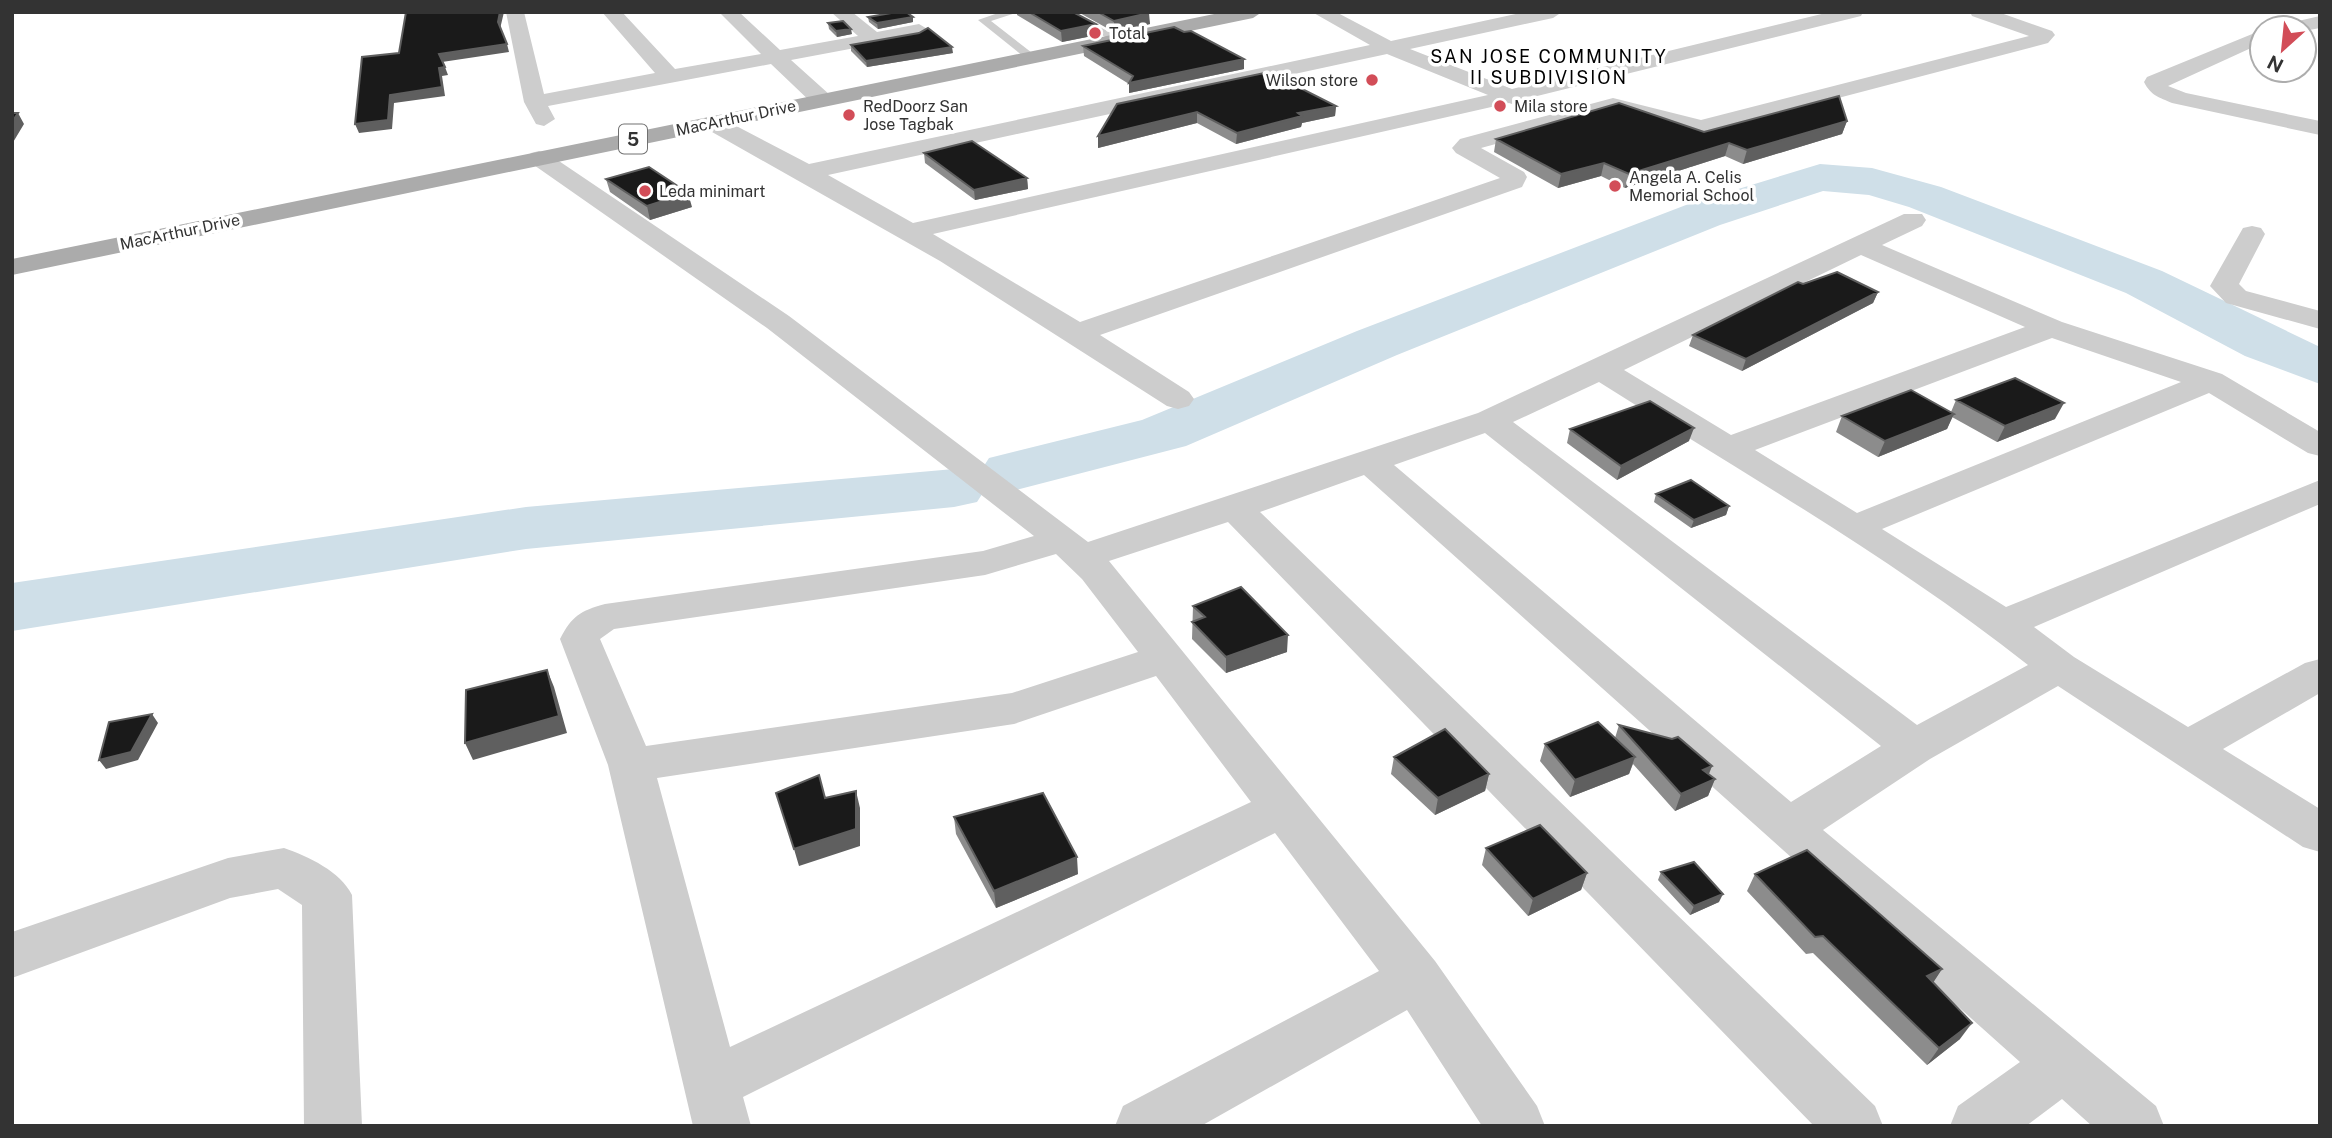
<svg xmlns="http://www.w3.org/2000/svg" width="2332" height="1138" viewBox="0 0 2332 1138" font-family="'Public Sans',sans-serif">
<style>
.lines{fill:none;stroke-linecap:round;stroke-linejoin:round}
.river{fill:#cfdfe8;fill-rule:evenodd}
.service{fill:#cdcdcd;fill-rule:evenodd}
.minor{fill:#cdcdcd;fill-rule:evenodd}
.primary{fill:#ababab;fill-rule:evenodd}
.wall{fill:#8c8c8c}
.shaded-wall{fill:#5f5f5f}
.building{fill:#1a1a1a;stroke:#5f5f5f;stroke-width:2}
.poi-dot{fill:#d24d58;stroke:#fff;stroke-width:2.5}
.labels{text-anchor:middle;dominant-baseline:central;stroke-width:7;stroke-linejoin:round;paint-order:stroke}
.far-poi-label{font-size:16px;fill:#333;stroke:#fff;text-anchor:start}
.far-street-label{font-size:16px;fill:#333;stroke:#fff}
.far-neighbourhood-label{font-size:18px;letter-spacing:2px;fill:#000;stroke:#fff}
.shield{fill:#fff;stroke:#707070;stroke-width:2}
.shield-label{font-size:18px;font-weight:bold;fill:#333}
</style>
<rect width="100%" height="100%" fill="#fff"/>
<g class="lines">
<!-- river -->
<path class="river" d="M1820 164 1872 168 1941 187 2162 271 2320 347V384L2245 356 2126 293 1909 207 1869 195 1823 191 1720 225 1397 355 1186 446 1012 491 989 486 980 472 989 458 1142 420 1357 331 1686 205Z
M954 469 977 474 986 488 977 502 954 507 526 549 12 631V583L526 507Z"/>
<!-- service -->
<path class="service" d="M1001 12H1019L991 21 1036 56V60H1028L978 20Z
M1058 12H1072L1124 40 1115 42Z"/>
<!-- minor -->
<path class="minor" d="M506 12H524L544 94 655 73 602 12H622L675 69 761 54 719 12H739L780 50 858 36 831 12H852L877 32 919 24 929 30 919 36 791 60 830 95 833 100 830 105H814L771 64 548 106 555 119 544 126 536 124 524 102Z
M1312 12H1336L1391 41 1525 12H1562L1553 18 1410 49 1512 89 1830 12H1863L1861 16 1525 99 1515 105 1509 103 933 234 1080 322 1500 178 1456 153 1452 148 1460 139 1613 98 1701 120 2029 36 1972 16 1970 12H1998L2052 31 2055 35 2048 43 1701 134 1613 112 1481 148 1524 172 1527 177 1522 187 1100 335 1189 392 1194 399 1189 406 1178 409 1167 406 940 261 705 128 702 123 713 116 721 118 809 164 1370 45ZM1387 54 1488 95 913 223 828 175Z
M2320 16V28L2304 31V28H2282L2285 24Z
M2262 30V43L2168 86 2186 93 2320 121V135L2172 103C2159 97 2151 96 2144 82L2147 77Z
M539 151 547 153 789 316 1088 542 1478 413 1904 214H1922L1926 220 1922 226 1882 245 2062 322 2222 374 2320 432V456L2308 453 2209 393 1882 529 2006 607 2320 480V504L2034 627 2074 657 2188 727 2305 663 2320 659V693L2223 749 2320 809V852L2303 847 2058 686 1930 759 1823 830 2156 1106 2164 1126H2092L2062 1099 2026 1126H1950L1958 1106 2020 1062 1364 475 1260 512 1875 1106 1883 1126H1814L1228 522 1109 561 1435 961 1537 1106 1545 1126H1482L1407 1010 1201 1126H1115L1123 1106 1379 971 1275 833 743 1097 751 1126H693L608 765 560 639C572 616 580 611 605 604L983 551 1034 536 767 328 531 163 527 158 531 153ZM1861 255 2025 327 1731 435 1624 370ZM2052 338 2181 382 1857 513 1755 450ZM1599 382C1743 473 1894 559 2028 665L1917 725 1513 422ZM1485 433 1881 746 1791 802 1394 465ZM1056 554 1082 579 1138 652 1012 693 646 746 600 639 614 629 985 575ZM1156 676 1251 802 730 1047 657 778 1014 724Z
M2252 226 2261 228 2265 234 2239 284 2246 291 2320 311V329L2226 303 2210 286 2243 228Z
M284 848C309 857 340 871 352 895L362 1126H304L302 905 278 889 230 898 12 978V932L228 858Z"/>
<!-- primary -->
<path class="primary" d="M1224 12H1262L1253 18 12 275V259Z"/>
</g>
<!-- wall -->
<path class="wall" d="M1017 12H1073L1097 35 1062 42 1017 15Z
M1078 12H1147L1150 24 1114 32Z
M868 17 913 22 878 29 869 22Z
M828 23 852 34 837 37 829 29Z
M851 45 953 53 867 67 851 51Z
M1083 46 1244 69 1129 93V84L1084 56Z
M1117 104 1336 106 1335 116 1302 123 1301 127 1236 144 1197 123 1098 148Z
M1847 121 1842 134 1743 164 1725 156 1625 188 1601 176 1558 188 1494 152 1496 139 1704 132Z
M924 153 1027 178 1028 189 975 200 925 163Z
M606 179 692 207 650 220 610 192Z
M1803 284 1878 292 1873 303 1742 371 1689 346 1693 335Z
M1956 400 2055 419 1997 442 1952 417 1947 429 1878 457 1836 432 1842 416 1951 412Z
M1570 429 1689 441 1617 480 1567 443Z
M1656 494 1729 506 1726 515 1691 528 1654 502Z
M1193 606 1287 652 1226 673 1192 639Z
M1619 725 1712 766 1709 774 1715 779 1708 796 1675 811 1633 764 1629 774 1570 797 1540 761 1545 744 1615 738Z
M1394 757 1489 774 1485 791 1435 815 1391 774Z
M954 817 1078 874 996 908 956 834Z
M1486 848 1587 873 1581 890 1528 916 1482 865Z
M1661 872 1719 902 1690 915 1658 880Z
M1755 874 1942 969 1933 982 1960 1039 1927 1065 1813 953 1806 954 1747 891Z"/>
<!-- shaded-wall -->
<path class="shaded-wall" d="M500 12H504L500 29 498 22Z
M1149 13 1150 24 1114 32V21Z
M913 17V22L878 29 877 23Z
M1096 24 1097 35 1062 42 1061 31Z
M851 29 852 34 837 37 836 31Z
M507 44 509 52 442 62 439 54Z
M952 47 953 53 867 67 866 61Z
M1244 59V69L1129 93V83Z
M445 67 448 75 442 76 445 96 394 103 392 129 359 133 355 124 390 95 439 68Z
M1336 106 1335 116 1302 123 1301 127 1236 144 1237 133 1298 113Z
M1197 112V123L1098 148V136Z
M18 113 24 124 12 144V122Z
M1847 121 1842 134 1743 164 1747 150Z
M1729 143 1725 156 1625 188 1629 174Z
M1604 163 1601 176 1558 188 1561 174Z
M1027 178 1028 189 975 200 974 190Z
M688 193 692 207 650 220 647 206Z
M1878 292 1873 303 1742 371 1746 359Z
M2064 403 2055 419 1997 442 2005 426Z
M1954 414 1947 429 1878 457 1885 441Z
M1694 428 1689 441 1617 480 1621 466Z
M1729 506 1726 515 1691 528 1694 520Z
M1288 635 1287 652 1226 673V657Z
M547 670 554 687 567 733 473 760 465 743Z
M152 714 158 723 138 760 106 769 99 760Z
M1635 757 1629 774 1570 797 1575 780Z
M1712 766 1705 783 1703 770Z
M1489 774 1485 791 1435 815 1438 798Z
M1715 779 1708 796 1675 811 1681 794Z
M856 791 860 808V846L799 866 794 849Z
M1077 857 1078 874 996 908 994 891Z
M1587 873 1581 890 1528 916 1533 899Z
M1723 894 1719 902 1690 915 1694 906Z
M1942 969 1931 986 1927 976Z
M1972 1023 1960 1039 1927 1065 1939 1048Z"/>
<!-- building -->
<path class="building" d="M406 12H500L498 22 507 44 439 54 445 67 439 68 442 87 390 95 388 120 355 124 362 57 399 53Z
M897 12H906L913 17 877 23 868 17Z
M1029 12H1073L1096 24 1061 31Z
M1098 12H1147L1149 13 1114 21Z
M843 21 851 29 836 31 828 23Z
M1174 27 1184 32 1191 31 1244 59 1129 83 1133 76 1083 46Z
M928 28 952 47 866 61 851 45 919 33Z
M1269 72 1336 106 1298 113 1302 116 1237 133 1197 112 1098 136 1117 104Z
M1839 96 1847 121 1747 150 1729 143 1629 174 1604 163 1561 174 1496 139 1619 103 1704 132Z
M12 113H18L12 122Z
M972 141 1027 178 974 190 924 153Z
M649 167 688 193 647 206 606 179Z
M1837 272 1878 292 1746 359 1693 335 1798 282 1803 284Z
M2015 378 2064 403 2005 426 1956 400Z
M1911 390 1954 414 1885 441 1842 416Z
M1650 401 1694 428 1621 466 1570 429Z
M1691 480 1729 506 1694 520 1656 494Z
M1241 587 1288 635 1226 657 1192 622 1205 617 1193 606Z
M547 670 559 716 465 743 466 690Z
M152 714 131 752 99 760 109 722Z
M1598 722 1635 757 1575 780 1545 744Z
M1619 725 1672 739 1678 737 1712 766 1703 770 1715 779 1681 794Z
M1445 729 1489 774 1438 798 1394 757Z
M819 775 825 798 856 791V829L794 849 776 793Z
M1043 793 1077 857 994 891 954 817Z
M1540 825 1587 873 1533 899 1486 848Z
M1807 850 1942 969 1927 976 1972 1023 1939 1048 1823 936 1815 937 1755 874Z
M1694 862 1723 894 1694 906 1661 872Z"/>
<!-- markers -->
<g class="poi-dot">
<circle cx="1095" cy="33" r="7"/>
<circle cx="1372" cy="80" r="7"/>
<circle cx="1500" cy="106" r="7"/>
<circle cx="849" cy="115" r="7"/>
<circle cx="1615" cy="186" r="7"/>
<circle cx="645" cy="191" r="7"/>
</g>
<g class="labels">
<!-- far-poi labels -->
<g class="far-poi-label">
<text x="1109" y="33">Total</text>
<text x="1358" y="80" text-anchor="end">Wilson store</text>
<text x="863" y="106">RedDoorz San<tspan x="863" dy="18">Jose Tagbak</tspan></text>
<text x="1514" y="106">Mila store</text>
<text x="1629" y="177">Angela A. Celis<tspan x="1629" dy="18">Memorial School</tspan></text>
<text x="659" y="191">Leda minimart</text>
</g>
<!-- far-street labels -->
<g class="far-street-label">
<text transform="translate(736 118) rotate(-12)">MacArthur Drive</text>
<text transform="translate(180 232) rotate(-12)">MacArthur Drive</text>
</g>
<!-- far-neighbourhood labels -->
<g class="far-neighbourhood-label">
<text x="1549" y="56">SAN JOSE COMMUNITY<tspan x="1549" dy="21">II SUBDIVISION</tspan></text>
</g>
<!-- shield labels -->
<rect class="shield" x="619" y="124.5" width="28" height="29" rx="5"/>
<g class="shield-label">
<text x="633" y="139">5</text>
</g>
</g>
<!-- border -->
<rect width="2332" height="1138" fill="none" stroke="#333333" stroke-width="28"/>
<!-- north arrow -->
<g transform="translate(2283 49) rotate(207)"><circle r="33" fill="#ffffff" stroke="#adadad" stroke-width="2"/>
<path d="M0-5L12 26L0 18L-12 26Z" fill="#d24d58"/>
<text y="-10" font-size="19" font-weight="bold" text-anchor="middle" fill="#333333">N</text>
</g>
</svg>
